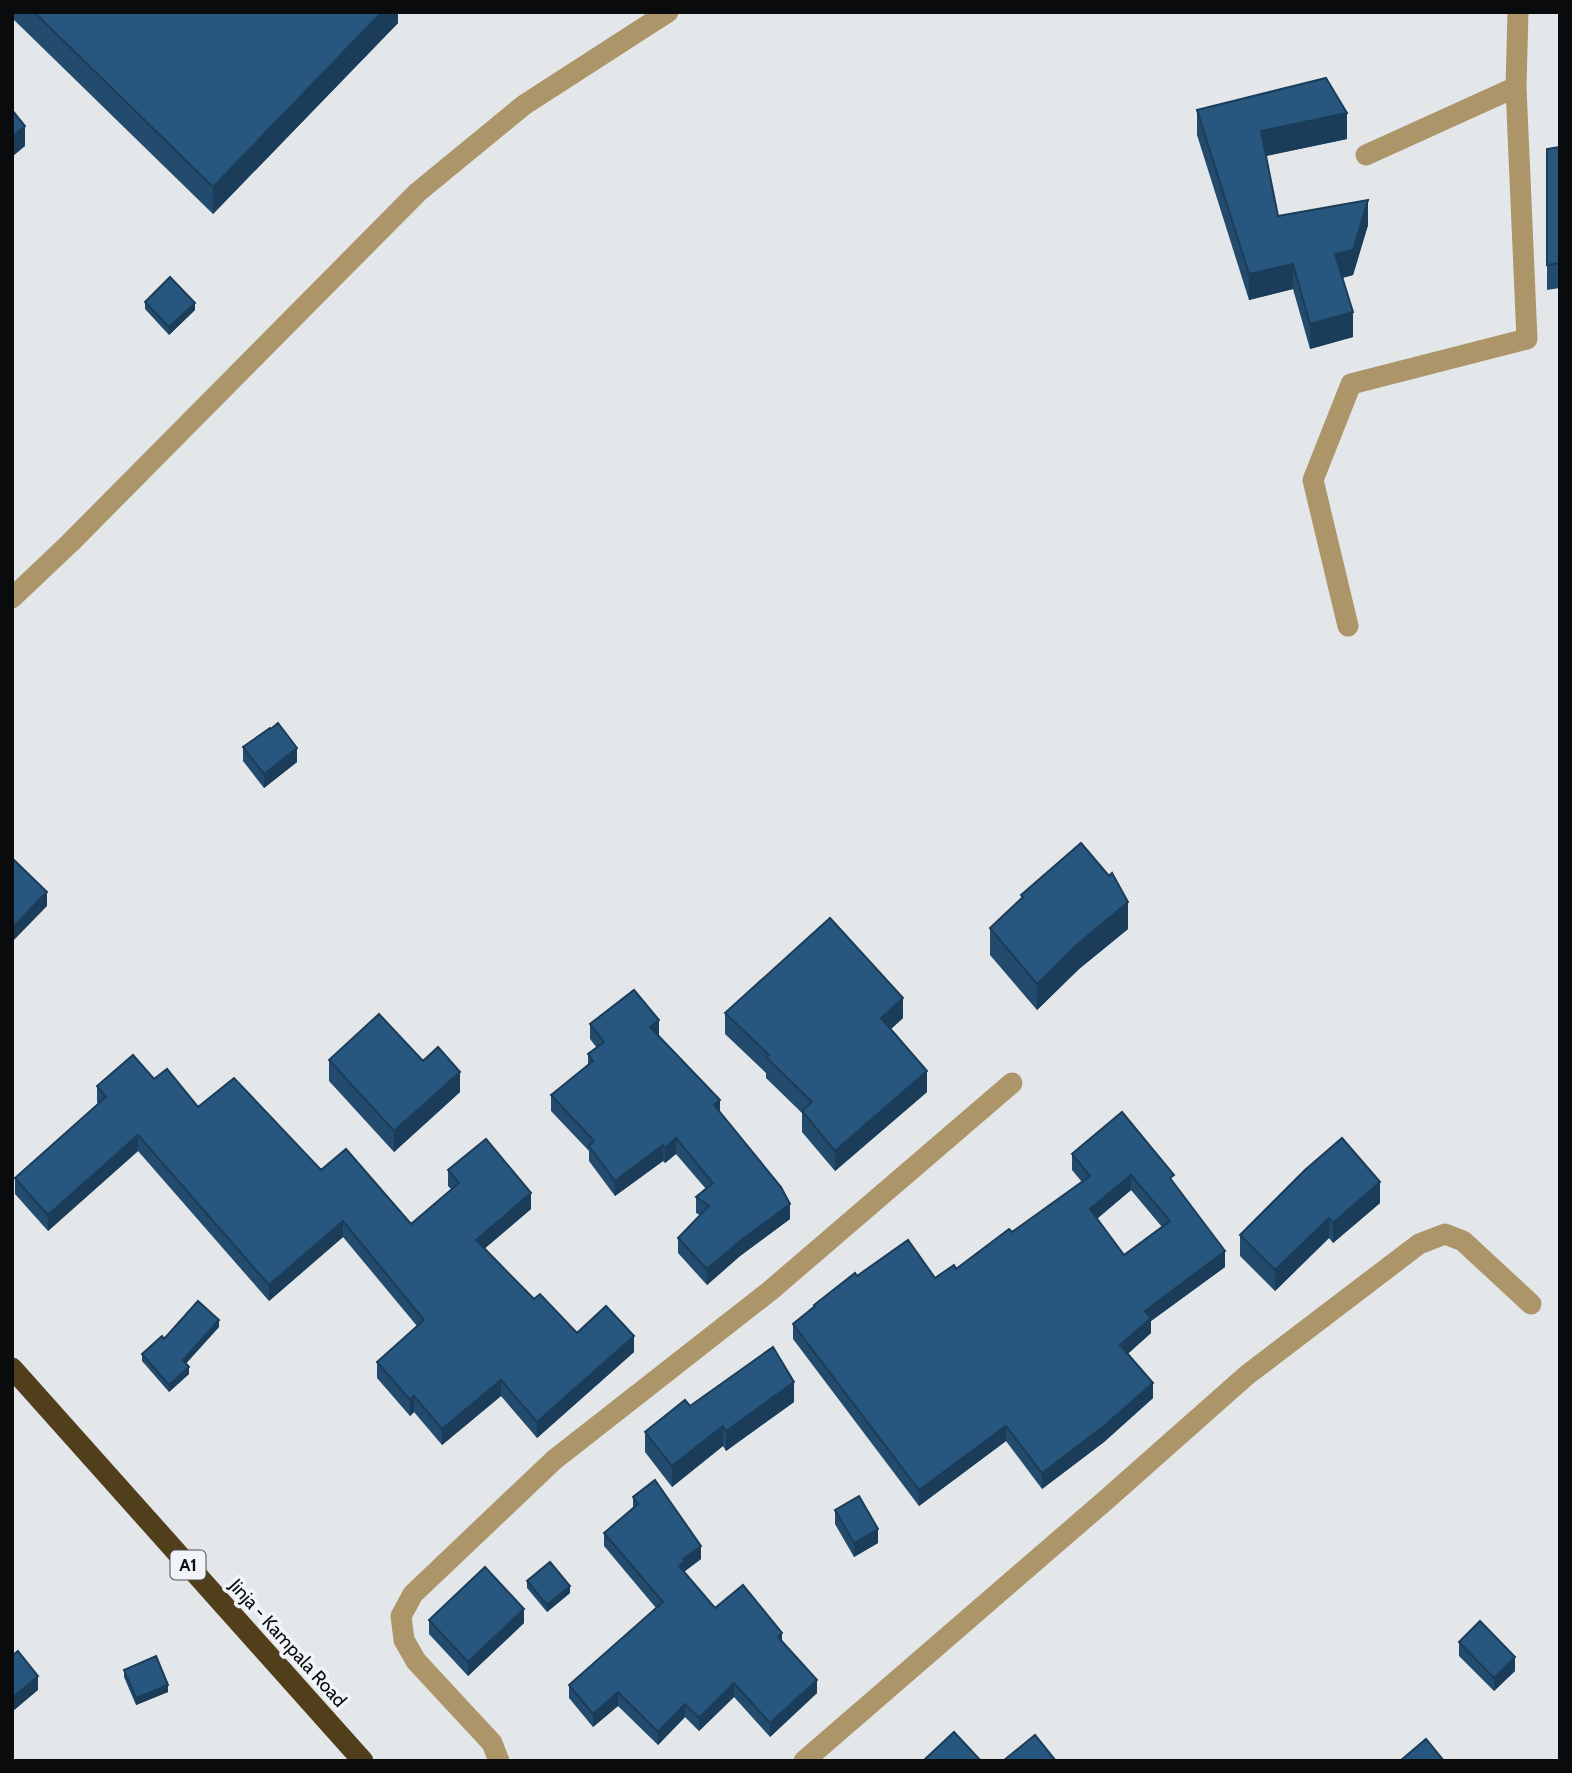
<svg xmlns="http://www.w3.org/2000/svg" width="1572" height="1773" viewBox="0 0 1572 1773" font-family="Cabin,sans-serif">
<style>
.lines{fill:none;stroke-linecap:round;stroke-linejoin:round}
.minor{stroke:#ad956a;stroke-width:21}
.highway{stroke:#513e1b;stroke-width:21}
.wall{fill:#224b6d;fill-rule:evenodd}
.shaded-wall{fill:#1b3d59}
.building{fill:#27577f;stroke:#1b3d59;stroke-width:2;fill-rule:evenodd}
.labels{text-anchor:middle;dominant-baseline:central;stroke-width:7;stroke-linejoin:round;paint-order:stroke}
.shield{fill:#f1f4f8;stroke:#4f5153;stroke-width:2}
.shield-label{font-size:18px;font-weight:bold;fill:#0a0b0c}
.street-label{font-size:19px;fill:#0a0b0c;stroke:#f1f4f8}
</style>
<rect width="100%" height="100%" fill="#e4e7ea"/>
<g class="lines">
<!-- minor -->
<path class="minor" d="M1516 87 1518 12
M12 598 70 543 418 192 524 105 668 12
M1348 626 1313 480 1351 384 1527 339 1516 87 1366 155
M499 1761 492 1743 416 1661 404 1640 401 1616 413 1594 554 1460 771 1290 1012 1083
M804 1761 1107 1499 1247 1375 1419 1244 1445 1234 1463 1241 1531 1304"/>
<!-- highway -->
<path class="highway" d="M12 1368 363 1761"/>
</g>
<!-- wall -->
<path class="wall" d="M12 12H398V23L213 214 12 18Z
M1197 110 1347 139 1266 156 1278 216 1368 225 1353 275 1342 278 1353 337 1310 349 1293 289 1249 300 1197 135Z
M1560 147V288L1547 290V265Z
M145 302 195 310 169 335 145 309Z
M243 747 297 762 264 788 243 761Z
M1021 895 1128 929 1079 969 1037 1010 990 955V928L1021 898Z
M725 1013 903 1018 891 1029 927 1092 835 1171 802 1132V1113L766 1078V1073L725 1034Z
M590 1024 659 1036 720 1112 790 1219 740 1256 707 1285 678 1253V1238L700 1215 696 1213V1197L706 1189 676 1154 665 1163 663 1161 615 1196 589 1161V1151L551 1111V1095L588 1065V1054L597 1048 590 1039Z
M329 1060 423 1061 460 1092 394 1152 329 1081Z
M154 1079 198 1107 321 1170 411 1224 452 1190 448 1186V1170L531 1209 485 1248 534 1299 577 1333 634 1352 537 1438 501 1396 442 1445 414 1412 410 1416 377 1378V1362L417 1326 343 1237 269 1301 138 1151 48 1231 15 1194V1178L98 1104 97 1102V1086Z
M1072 1154 1174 1183 1225 1267 1151 1321V1333L1127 1354 1153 1398 1104 1442 1042 1489 1006 1441 919 1506 793 1339V1324L814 1307V1305L857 1276 935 1278 956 1269 1012 1232 1082 1182 1072 1170ZM1131 1190 1162 1227 1124 1255 1097 1219Z
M1380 1203 1333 1243 1329 1238 1275 1291 1240 1256V1235Z
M219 1327 186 1363 189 1374 169 1392 142 1361V1354L164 1339Z
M794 1402 726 1451 723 1446 672 1487 645 1452V1432L690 1406Z
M633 1497 701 1559 685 1571V1573L715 1608 782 1642 817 1693 770 1737 734 1697 699 1731 685 1717 658 1745 618 1706 593 1727 569 1698V1685L656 1608 604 1546V1533L633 1508Z
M835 1510 878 1543 854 1557 835 1524Z
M1560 1545V1562L1558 1560V1546Z
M527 1581 570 1593 547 1612 527 1588Z
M429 1620 524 1623 468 1676 429 1634Z
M1459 1642 1515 1671 1494 1691 1459 1656Z
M124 1670 168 1692 136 1705 124 1677Z"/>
<!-- shaded-wall -->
<path class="shaded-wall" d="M382 12H398V23L213 214V187Z
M1347 113V139L1261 157V131Z
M25 126V146L12 157V137Z
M1368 200V225L1353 275 1335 280V254Z
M1293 264V289L1249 300V274Z
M195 303V310L169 335V327Z
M1353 312V337L1310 349V324Z
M297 748V762L264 788V774Z
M47 892V906L12 942V928Z
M1128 902V929L1079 969 1037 1010V984L1079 943Z
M903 998V1018L881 1038V1018Z
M659 1020V1036L650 1027Z
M927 1071V1092L835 1171V1151Z
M460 1072V1092L394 1152V1131Z
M720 1100V1115L714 1105Z
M138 1135V1151L48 1231V1215Z
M676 1138V1154L665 1163V1148Z
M663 1145V1161L615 1196V1181Z
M1131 1175V1190L1090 1224V1209Z
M1380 1182V1203L1333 1243V1223Z
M531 1193V1209L476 1256V1240Z
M790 1204V1219L740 1256 707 1285V1269L740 1241Z
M1329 1218V1238L1275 1291V1270Z
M343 1221V1237L269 1301V1285Z
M1225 1251V1267L1151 1321V1333L1120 1361V1345L1145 1311Z
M219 1320V1327L183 1367V1360Z
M634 1336V1352L537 1438V1422Z
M189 1367V1374L169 1392V1385Z
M501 1380V1396L442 1445V1429Z
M794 1382V1402L726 1451V1431Z
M1153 1383V1398L1104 1442 1042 1489V1473Z
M414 1396V1412L410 1416V1400Z
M723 1426V1446L672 1487V1466Z
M1006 1426V1441L919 1506V1490Z
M878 1529V1543L854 1557V1543Z
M701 1546V1559L685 1571V1575L679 1566 683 1559Z
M570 1586V1593L547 1612V1605Z
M524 1609V1623L468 1676V1662Z
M782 1633V1646L778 1637Z
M1515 1657V1671L1494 1691V1678Z
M38 1676V1690L12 1712V1698Z
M817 1680V1693L770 1737V1723Z
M734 1683V1697L699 1731V1718Z
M168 1685V1692L136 1705V1698Z
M618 1692V1706L593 1727V1714Z
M685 1704V1717L658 1745V1732Z"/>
<!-- building -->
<path class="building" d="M34 12H382L213 187Z
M1326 78 1347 113 1261 131 1278 216 1368 200 1353 250 1335 254 1353 312 1310 324 1293 264 1249 274 1197 110Z
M12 110 25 126 12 137Z
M1560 147V263L1547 265V149Z
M170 277 195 303 169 327 145 302Z
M278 723 297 748 264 774 243 747 270 728 271 729Z
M1081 843 1109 876 1112 873 1128 902 1079 943 1037 984 990 928 1023 897 1021 895Z
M14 860 47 892 12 928V862Z
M830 918 903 998 881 1018 927 1071 835 1151 802 1111 812 1102 766 1057 769 1055 725 1013Z
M634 990 659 1020 650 1027 720 1100 714 1105 781 1187 790 1204 740 1241 707 1269 678 1238 709 1206 696 1197 713 1183 676 1138 665 1148 663 1145 615 1181 589 1146 594 1141 551 1095 593 1061 588 1054 604 1042 590 1024Z
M379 1014 423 1061 438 1047 460 1072 394 1131 329 1060Z
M133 1055 154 1079 167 1069 198 1107 234 1078 321 1170 346 1149 411 1224 459 1183 448 1170 486 1139 531 1193 476 1240 534 1299 540 1294 577 1333 606 1306 634 1336 537 1422 501 1380 442 1429 414 1396 410 1400 377 1362 424 1320 343 1221 269 1285 138 1135 48 1215 15 1178 106 1097 97 1086Z
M1122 1112 1174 1175 1170 1178 1225 1251 1145 1311 1151 1318 1120 1345 1153 1383 1104 1426 1042 1473 1006 1426 919 1490 793 1324 815 1306 814 1305 855 1273 857 1276 908 1240 935 1278 954 1265 956 1269 1009 1229 1012 1232 1090 1176 1072 1154ZM1131 1175 1170 1221 1124 1255 1090 1209Z
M1342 1138 1380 1182 1333 1223 1329 1218 1275 1270 1240 1235 1305 1170Z
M198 1301 219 1320 183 1360 189 1367 169 1385 142 1354 162 1336 164 1339Z
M773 1347 794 1382 726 1431 723 1426 672 1466 645 1432 685 1400 690 1406Z
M655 1480 701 1546 683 1559 685 1562 679 1566 715 1608 743 1585 782 1633 778 1637 817 1680 770 1723 734 1683 699 1718 685 1704 658 1732 618 1692 593 1714 569 1685 663 1602 604 1533 638 1504 633 1497Z
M859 1496 878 1529 854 1543 835 1510Z
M550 1562 570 1586 547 1605 527 1581Z
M485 1567 524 1609 468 1662 429 1620Z
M1480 1621 1515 1657 1494 1678 1459 1642Z
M18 1651 38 1676 12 1698V1656Z
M156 1656 168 1685 136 1698 124 1670Z
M954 1732 981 1761H923Z
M1035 1735 1056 1761H1003Z
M1426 1739 1444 1761H1400Z"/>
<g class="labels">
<!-- shield labels -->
<rect class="shield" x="170.5" y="1550.5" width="35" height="29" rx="5"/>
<g class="shield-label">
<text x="188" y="1565">A1</text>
</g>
<!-- street labels -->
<g class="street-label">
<text transform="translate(288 1643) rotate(48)">Jinja - Kampala Road</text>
</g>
</g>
<!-- border -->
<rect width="1572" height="1773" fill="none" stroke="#0a0b0c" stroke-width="28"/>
</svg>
